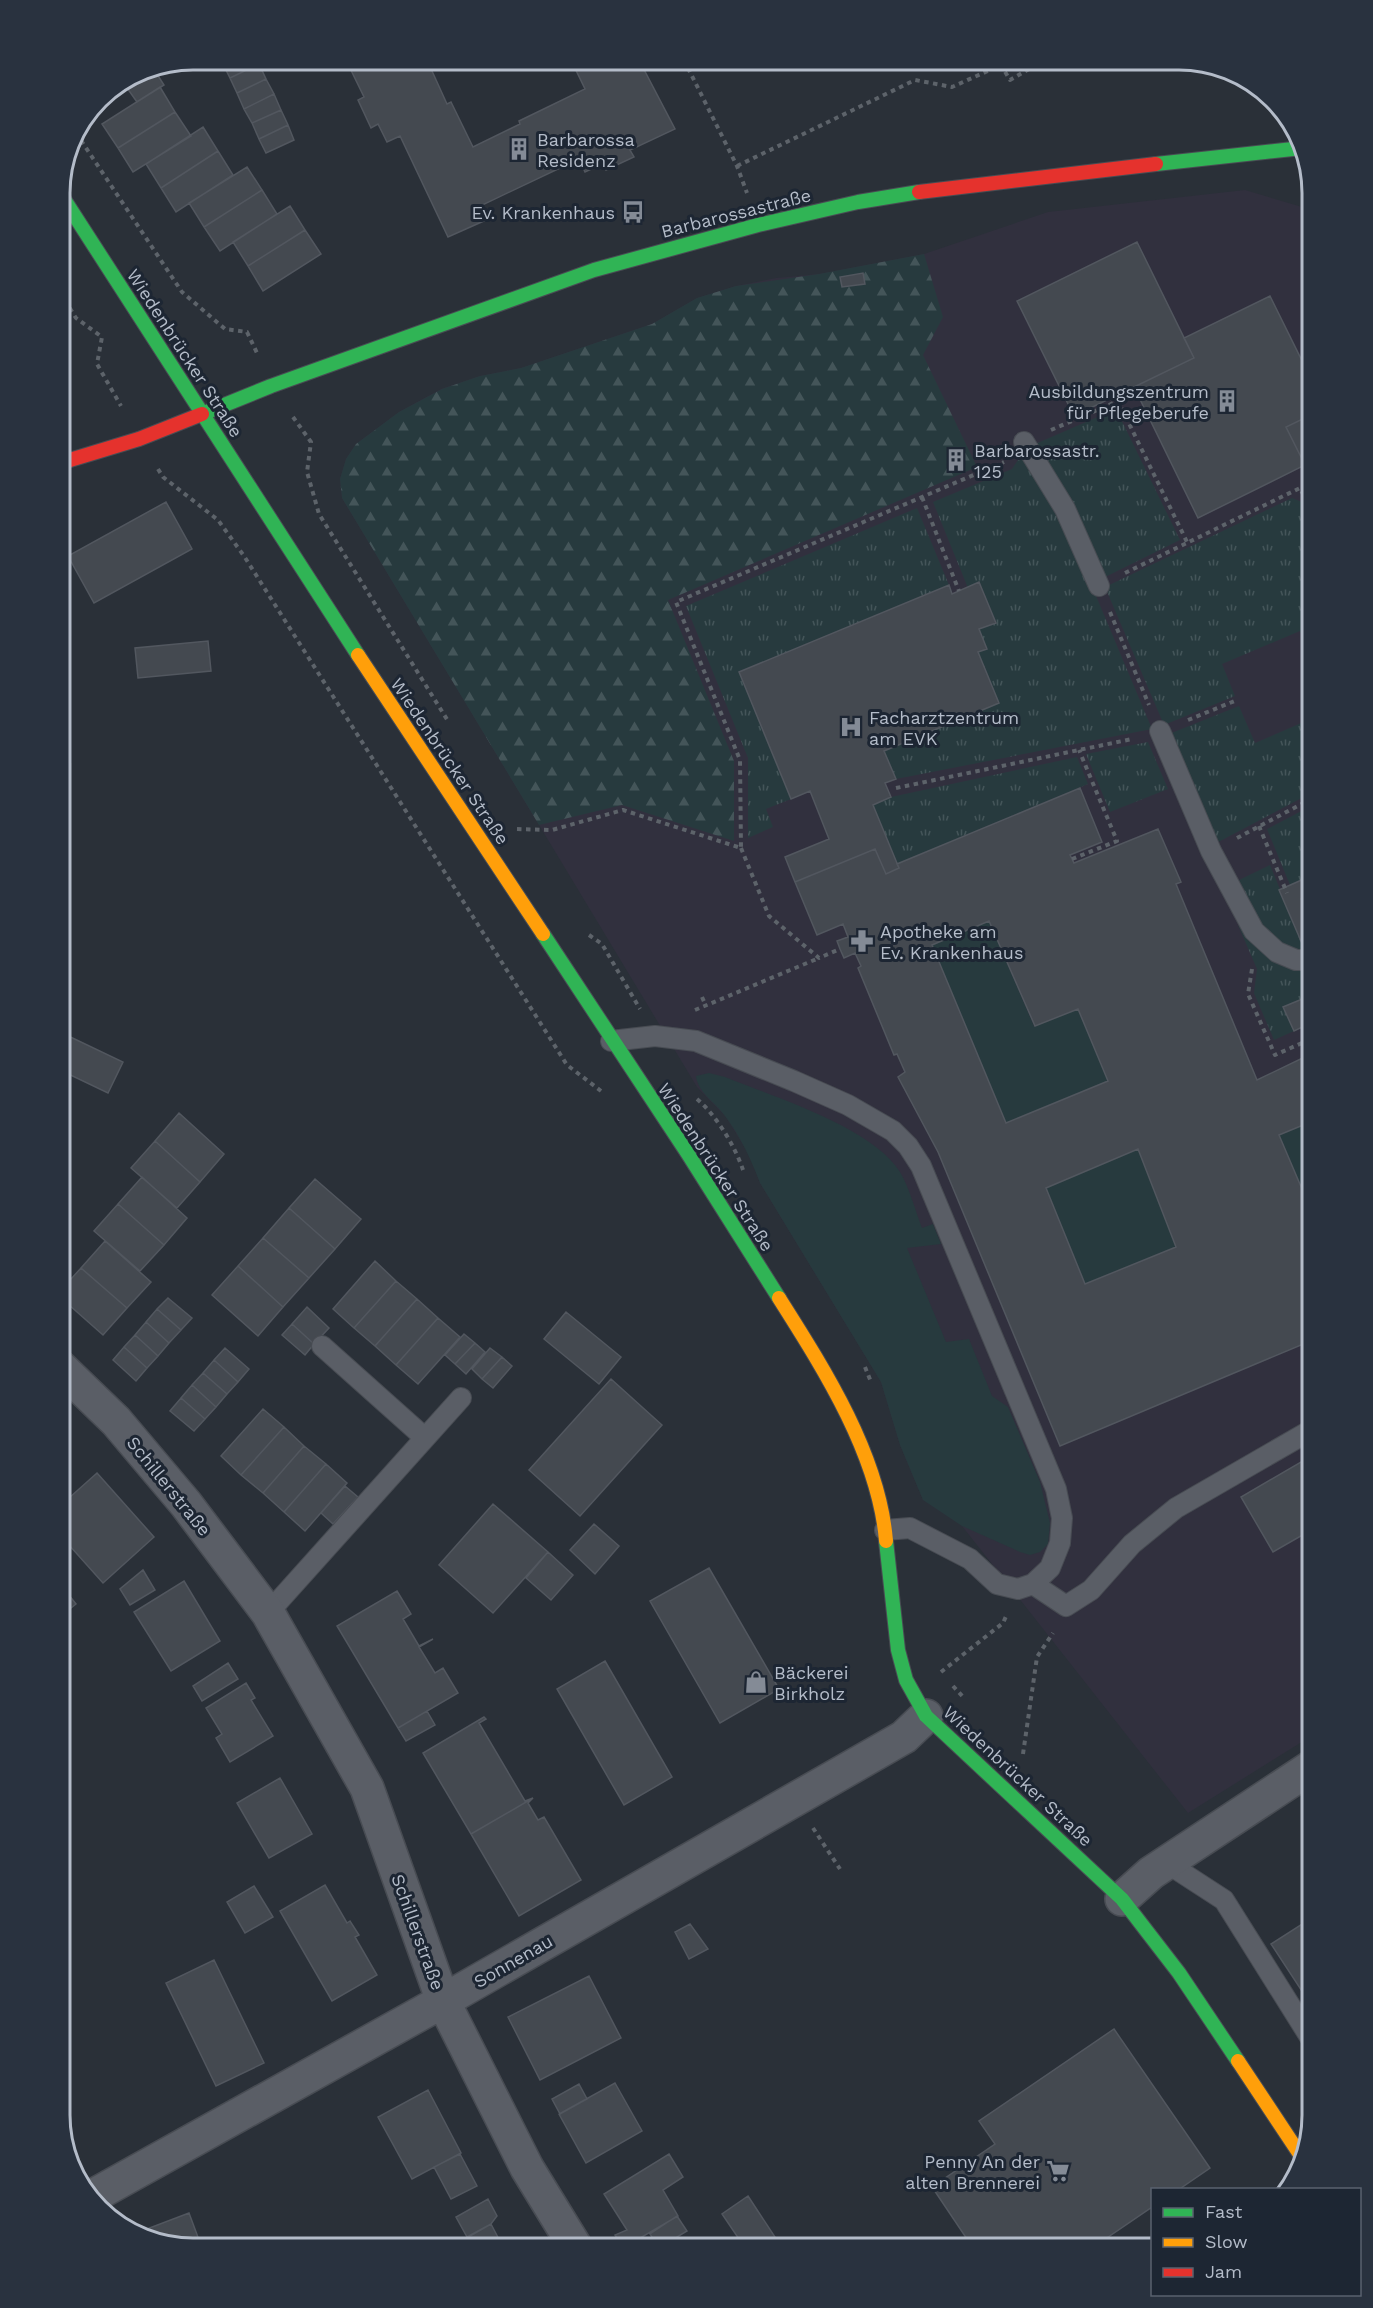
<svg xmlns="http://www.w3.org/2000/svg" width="1373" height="2308" viewBox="0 0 1373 2308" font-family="'Work Sans',sans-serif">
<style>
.medical{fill:#31303e}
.grass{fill:url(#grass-tufts)}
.forest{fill:url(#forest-firs)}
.garden{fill:#273a3e}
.building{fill:#444950;stroke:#52575f;stroke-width:1.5;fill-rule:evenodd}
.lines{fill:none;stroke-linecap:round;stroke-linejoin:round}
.lane-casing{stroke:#484c53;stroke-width:22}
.street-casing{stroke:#484c53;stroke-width:36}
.fast-casing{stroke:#484c53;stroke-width:16}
.slow-casing{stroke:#484c53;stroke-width:16}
.jam-casing{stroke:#484c53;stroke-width:16}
.path{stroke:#5d636a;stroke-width:4;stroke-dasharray:4.5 4.5;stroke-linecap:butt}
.lane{stroke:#5a5e66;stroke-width:20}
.street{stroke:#5a5e66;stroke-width:33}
.fast{stroke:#30b455;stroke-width:14}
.slow{stroke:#ff9f0a;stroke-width:14}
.jam{stroke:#e5322d;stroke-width:14}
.labels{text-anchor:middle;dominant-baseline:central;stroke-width:6;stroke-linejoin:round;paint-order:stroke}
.poi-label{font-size:18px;fill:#b4bcc9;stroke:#1d2633;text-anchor:start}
.street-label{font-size:18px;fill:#b4bcc9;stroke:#1d2633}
.rim{fill:none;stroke:#b4bcc9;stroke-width:3}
</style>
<defs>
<pattern id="grass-tufts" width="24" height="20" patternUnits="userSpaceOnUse" patternTransform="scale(1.5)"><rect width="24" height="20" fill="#273a3e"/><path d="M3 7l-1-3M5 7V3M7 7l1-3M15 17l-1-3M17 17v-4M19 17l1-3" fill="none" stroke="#445559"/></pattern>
<pattern id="forest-firs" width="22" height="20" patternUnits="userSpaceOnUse" patternTransform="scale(1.5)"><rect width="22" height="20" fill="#273a3e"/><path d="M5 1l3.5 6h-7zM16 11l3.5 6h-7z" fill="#445559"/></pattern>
</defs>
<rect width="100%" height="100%" fill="#2a3038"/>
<!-- medical -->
<path class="medical" d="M1245 190 1302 207 1313 216V1735L1188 1813 962 1526 923 1500 900 1445 881 1382 760 1183 750 1156 726 1117 697 1087 342 498 340 479 346 459 356 444 399 412 441 389 480 376 521 368 652 324 697 298 736 286 776 278 819 274 924 254 1048 212Z"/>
<!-- grass -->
<path class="grass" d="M1116 409 1180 540 1091 584 1152 729 896 779 884 751 999 703 978 652 987 648 979 629 996 622 980 583 968 588 933 502 1012 469 1026 448Z
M1292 498 1302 502 1313 527V662L1300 631 1222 664 1235 696 1164 725 1105 587Z
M917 508 949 585 739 672 791 799 766 809 773 827 748 838V758L686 606Z
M1239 706 1255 743 1313 718V792L1205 849 1159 738Z
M1148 742 1168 789 1110 812 1086 754Z
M1077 757 1088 784 897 864 873 805 891 797Z
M1313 805V875L1290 885 1267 829Z
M1270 865 1305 950C1266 947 1254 910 1239 880Z
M1238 925 1273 957 1313 969V1011L1306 997 1283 1007 1294 1031 1274 1040 1254 993 1257 969Z"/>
<!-- forest -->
<path class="forest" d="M924 254 943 317 923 355 977 467 668 600 734 761V841L622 805 539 825 342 498 340 479 346 459 356 444 399 412 442 389 480 376 521 368 652 324 697 298 736 286 819 274Z"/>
<!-- garden -->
<path class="garden" d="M989 921 1034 1026 1078 1009 1108 1081 1006 1123 932 945Z
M709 1073 725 1077C774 1097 872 1127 900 1172 910 1189 915 1210 922 1228L933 1224 941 1244 907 1248 946 1342 969 1339 992 1396 1008 1407 1040 1482 1050 1523 1048 1544 1040 1552 1030 1555 1020 1552 962 1526 923 1500 900 1445 881 1382 760 1183C751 1159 740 1136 725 1116 715 1102 698 1093 696 1076Z
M1313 1121V1201L1308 1203 1279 1135Z
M1138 1149 1176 1247 1085 1284 1046 1188Z"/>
<!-- building -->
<path class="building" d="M230 60H256L259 64 230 78 223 64Z
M346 60H427L447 104 451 102 473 147 520 124 519 121 585 89 571 60H639L675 129 630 150 634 157 606 170 602 164 585 172 579 159 480 206 486 220 448 237 400 136 387 142 378 124 371 128 358 100 364 97Z
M259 64 266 79 237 93 230 78Z
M153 68 155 71 127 88 124 82 143 70Z
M155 71 164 85 137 102 127 88Z
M266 79 274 94 244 109 237 93Z
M160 87 175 112 118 148 102 124Z
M274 94 281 110 252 123 244 109Z
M281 110 288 125 259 139 252 123Z
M175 112 191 136 133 172 118 148Z
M288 125 294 140 266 153 259 139Z
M203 127 218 151 161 188 146 164Z
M218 151 233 175 176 212 161 188Z
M247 167 262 190 204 227 189 203Z
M262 190 277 214 220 251 204 227Z
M290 206 305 230 248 266 233 242Z
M305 230 321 254 263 291 248 266Z
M1137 242 1194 358 1074 416 1017 301Z
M863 273 865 284 842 287 840 277Z
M1270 296 1313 383V414L1286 427 1305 465 1198 518 1134 387 1194 358 1184 338Z
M1313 414V481L1286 427Z
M958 453 962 463 954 466 950 456Z
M166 502 192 549 94 603 68 556Z
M979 582 996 623 979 629 987 649 978 652 999 703 884 751 896 779 885 783 891 797 873 805 899 868 886 874 875 849 795 882 785 857 829 839 810 791 791 799 739 672 949 585 952 594Z
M60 608 69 624 60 629Z
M208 641 211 671 138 678 135 648Z
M1080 788 1102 842 1070 855 1074 863 1158 829 1181 882 1176 884 1257 1080 1313 1053V1121L1279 1135 1308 1203 1313 1201V1340L1060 1446 938 1152 898 1077 905 1072 897 1054 894 1055 858 968 861 966 855 953 844 958 840 949 837 941 848 937 843 924 817 935 795 882 875 849 886 874 899 868 897 864ZM989 921 1035 1026 1078 1009 1108 1081 1006 1123 932 945ZM1138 1149 1176 1247 1085 1284 1046 1188Z
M1313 875V894L1301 899 1313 927V969L1279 890Z
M1307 997 1313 1011V1022L1294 1031 1283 1007Z
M60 1032 123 1062 108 1093 60 1070Z
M179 1113 224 1154 200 1182 155 1141Z
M155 1141 200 1182 177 1208 131 1168Z
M142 1177 187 1218 164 1245 118 1204Z
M315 1179 361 1219 335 1249 289 1208Z
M118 1204 164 1245 140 1271 94 1231Z
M289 1208 335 1249 309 1278 263 1238Z
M263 1238 309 1278 283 1307 238 1266Z
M105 1241 151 1282 127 1308 81 1268Z
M375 1261 396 1281 354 1328 333 1309Z
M238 1266 283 1307 258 1336 212 1295Z
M81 1268 127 1308 103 1335 60 1297V1291Z
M396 1281 417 1299 375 1346 354 1328Z
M168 1298 192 1318 181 1330 157 1309Z
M417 1299 438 1318 396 1365 375 1346Z
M307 1307 329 1328 314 1344 292 1324Z
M157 1309 181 1330 169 1343 146 1322Z
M566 1312 621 1357 599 1384 544 1339Z
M438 1318 460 1337 418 1384 396 1365Z
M146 1322 169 1343 158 1356 135 1335Z
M292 1324 314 1344 305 1355 282 1335Z
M464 1334 475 1343 455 1364 445 1355Z
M135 1335 158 1356 147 1368 124 1347Z
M475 1343 485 1352 466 1374 455 1364Z
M124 1347 147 1368 136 1381 113 1360Z
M225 1348 249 1369 238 1382 214 1360Z
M490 1348 502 1357 482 1379 472 1369Z
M502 1357 512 1366 493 1388 482 1379Z
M214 1360 238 1382 227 1394 203 1373Z
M203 1373 227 1394 216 1407 192 1385Z
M611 1379 662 1425 580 1516 529 1470Z
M192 1385 216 1407 205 1419 181 1398Z
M181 1398 205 1419 194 1431 170 1411Z
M263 1409 284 1427 241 1475 221 1456Z
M284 1427 304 1446 263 1493 241 1475Z
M304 1446 326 1464 284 1512 263 1493Z
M1313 1455V1529L1273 1552 1241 1497Z
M326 1464 347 1483 305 1531 284 1512Z
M97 1473 154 1537 103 1583 60 1535V1506Z
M345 1486 358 1497 333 1524 321 1513Z
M493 1504 548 1552 493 1613 439 1565Z
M594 1524 619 1546 595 1574 570 1550Z
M548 1552 573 1575 551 1600 526 1578Z
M709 1568 779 1689 720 1723 650 1601Z
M143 1570 155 1590 130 1605 120 1589Z
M184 1581 220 1641 171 1671 134 1612Z
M60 1584 76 1604 60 1617Z
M397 1591 411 1614 403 1619 419 1646 433 1639 419 1647 435 1673 443 1668 458 1693 398 1728 337 1626Z
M605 1661 672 1777 624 1805 557 1689Z
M228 1663 238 1679 202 1701 193 1686Z
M246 1683 255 1698 251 1700 273 1736 230 1762 216 1738 222 1734 206 1708Z
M427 1711 435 1725 406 1741 398 1728Z
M484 1717 486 1719 479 1723 525 1801 533 1798 471 1834 423 1753Z
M280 1778 312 1834 269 1858 237 1803Z
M533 1798 528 1803 538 1820 544 1817 581 1880 519 1916 471 1834Z
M325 1885 347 1923 350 1921 359 1935 355 1937 377 1975 332 2001 280 1911Z
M254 1886 273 1917 245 1933 227 1902Z
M1313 1917V2008L1271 1944Z
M690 1924 708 1949 689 1959 675 1932Z
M214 1960 264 2063 216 2086 166 1983Z
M589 1976 621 2038 540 2080 508 2017Z
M1114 2029 1210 2168 1178 2190H1152V2207L1092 2248H973L932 2187 995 2144 979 2121Z
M615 2083 642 2131 586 2163 559 2114Z
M579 2084 587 2099 560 2114 552 2099Z
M428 2090 461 2153 412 2179 378 2117Z
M460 2154 477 2186 451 2199 434 2167Z
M669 2154 683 2177 663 2190 678 2216 623 2248 615 2235 627 2230 604 2194Z
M748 2196 775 2237 758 2248H745L722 2214Z
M488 2199 497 2216 491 2224 467 2237 456 2217Z
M189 2213 202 2248H185L139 2232Z
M677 2216 687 2231 659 2248 650 2234Z
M491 2224 502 2245 510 2240 515 2248H449Z"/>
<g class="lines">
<!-- lane casing -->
<g class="lane-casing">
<path id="lane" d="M1024 442 1065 509 1099 586
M1160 731 1211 851 1254 931 1277 952 1296 960H1310
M611 1041 655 1036 696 1041 794 1081 848 1105 893 1131 908 1146 921 1166 1056 1489 1062 1518 1060 1543 1050 1568 1033 1584 1018 1589 997 1584 970 1559 910 1528 885 1530
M322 1346 425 1438
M1033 1584 1066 1606 1091 1590 1132 1544 1176 1508 1313 1429
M268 1613 461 1398
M1167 1863 1224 1900 1313 2042"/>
</g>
<!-- street casing -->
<g class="street-casing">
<path id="street" d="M60 1367 116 1421 186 1504 268 1613 367 1788 443 2001 527 2168 576 2248
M1122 1899 1151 1873 1313 1766
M93 2196 443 2001 904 1737 926 1716"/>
</g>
<!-- fast casing -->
<g class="fast-casing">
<path id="fast" d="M1156 164 1302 148
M60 193 358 655
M202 414 271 386 594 270 758 225 858 202 919 192
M543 934 688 1154 779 1298
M886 1541 898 1650 906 1680 926 1716 1122 1899 1179 1973 1238 2061"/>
</g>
<!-- slow casing -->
<g class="slow-casing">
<path id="slow" d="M358 655 543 934
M779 1298C824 1369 879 1455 886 1541
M1238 2061 1301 2156"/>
</g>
<!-- jam casing -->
<g class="jam-casing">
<path id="jam" d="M919 192 1156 164
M60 463 139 439 202 414"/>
</g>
<!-- path -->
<path class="path" d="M684 60 737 166 747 193
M76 133 182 292 225 329 247 332 257 353
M737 166 915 80 952 87 1001 65 1010 80 1045 60
M60 293 76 318 102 337 97 364 121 406
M293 417 311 442 307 472 319 514 448 721
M1051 430 1118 401 1187 542
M158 469 163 477 218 520 244 556 567 1065 601 1091
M922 497 959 591
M1125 573 1300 488 1313 515
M1110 612 1149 705
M1188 720 1237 700
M896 788 1132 739
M1259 826 1287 893
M517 829 552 830 623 810 741 848 740 760 676 602 1004 462
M1237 838 1313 798
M741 848 769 916 819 958 840 949
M1072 859 1117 841 1079 750
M589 935 602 944 640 1009
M1252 969 1248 994 1275 1055 1313 1038
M702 997 706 1006
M695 1010 819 958
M697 1099C716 1115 735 1146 743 1170
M865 1367 871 1382
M941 1672 1003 1623 1007 1614
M953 1686 964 1698
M1023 1754 1037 1657 1053 1633
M813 1828 840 1869"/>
<!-- lane -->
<use href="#lane" class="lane"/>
<!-- street -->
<use href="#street" class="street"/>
<!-- fast -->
<use href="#fast" class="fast"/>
<!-- slow -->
<use href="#slow" class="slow"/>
<!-- jam -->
<use href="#jam" class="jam"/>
</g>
<!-- icons -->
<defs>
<g id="building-bare" transform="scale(1.8)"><path d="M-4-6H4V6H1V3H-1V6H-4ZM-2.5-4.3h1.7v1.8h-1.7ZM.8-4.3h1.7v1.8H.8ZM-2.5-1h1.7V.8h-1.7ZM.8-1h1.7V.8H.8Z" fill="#848b96" stroke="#1d2633" stroke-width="2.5" paint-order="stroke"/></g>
<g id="bus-bare" transform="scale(1.8)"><path d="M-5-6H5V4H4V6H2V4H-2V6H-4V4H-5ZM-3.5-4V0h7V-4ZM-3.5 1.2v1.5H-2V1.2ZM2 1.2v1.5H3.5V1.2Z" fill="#848b96" stroke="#1d2633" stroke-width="2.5" paint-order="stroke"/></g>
<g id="hospital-bare" transform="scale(1.8)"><path d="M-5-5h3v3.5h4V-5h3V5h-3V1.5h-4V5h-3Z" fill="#848b96" stroke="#1d2633" stroke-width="2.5" paint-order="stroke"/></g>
<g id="pharmacy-bare" transform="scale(1.8)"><path d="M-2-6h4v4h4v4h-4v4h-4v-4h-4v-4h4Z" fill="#848b96" stroke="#1d2633" stroke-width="2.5" paint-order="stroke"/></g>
<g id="shop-bare" transform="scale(1.8)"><path d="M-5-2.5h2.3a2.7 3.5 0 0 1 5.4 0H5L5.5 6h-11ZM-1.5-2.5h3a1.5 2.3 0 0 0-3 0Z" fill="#848b96" stroke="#1d2633" stroke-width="2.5" paint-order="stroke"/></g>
<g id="supermarket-bare" transform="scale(1.8)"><path d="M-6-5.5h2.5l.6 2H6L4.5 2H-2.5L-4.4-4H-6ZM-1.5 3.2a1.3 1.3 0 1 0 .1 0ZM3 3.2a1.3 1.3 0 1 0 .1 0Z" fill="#848b96" stroke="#1d2633" stroke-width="2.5" paint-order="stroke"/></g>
</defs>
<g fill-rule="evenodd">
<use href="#building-bare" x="519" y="149"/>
<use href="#bus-bare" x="633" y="212"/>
<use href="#building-bare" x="1227" y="401"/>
<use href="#building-bare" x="956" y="460"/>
<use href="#hospital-bare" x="851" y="727"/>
<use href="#pharmacy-bare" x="862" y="941"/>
<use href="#shop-bare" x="756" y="1682"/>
<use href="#supermarket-bare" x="1058" y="2171"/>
</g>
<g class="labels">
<!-- poi labels -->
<g class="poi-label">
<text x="537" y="139">Barbarossa<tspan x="537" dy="21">Residenz</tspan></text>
<text x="615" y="212" text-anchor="end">Ev. Krankenhaus</text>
<text x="1209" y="391" text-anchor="end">Ausbildungszentrum<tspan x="1209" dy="21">für Pflegeberufe</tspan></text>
<text x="974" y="450">Barbarossastr.<tspan x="974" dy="21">125</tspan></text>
<text x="869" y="717">Facharztzentrum<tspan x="869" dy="21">am EVK</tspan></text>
<text x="880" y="931">Apotheke am<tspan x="880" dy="21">Ev. Krankenhaus</tspan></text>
<text x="774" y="1672">Bäckerei<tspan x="774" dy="21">Birkholz</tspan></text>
<text x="1040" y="2161" text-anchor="end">Penny An der<tspan x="1040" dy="21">alten Brennerei</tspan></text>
</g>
<!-- street labels -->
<g class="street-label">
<text transform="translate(736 213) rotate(-14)">Barbarossastraße</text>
<text transform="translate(185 353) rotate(57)">Wiedenbrücker Straße</text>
<text transform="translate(450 761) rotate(56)">Wiedenbrücker Straße</text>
<text transform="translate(716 1167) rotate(57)">Wiedenbrücker Straße</text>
<text transform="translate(169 1486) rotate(51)">Schillerstraße</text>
<text transform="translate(1018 1776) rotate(43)">Wiedenbrücker Straße</text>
<text transform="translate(418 1932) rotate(70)">Schillerstraße</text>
<text transform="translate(513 1961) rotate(-30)">Sonnenau</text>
</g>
</g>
<!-- crop -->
<path d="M0 0H1373V2308H0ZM193 70H1179A123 123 0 0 1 1302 193V2115A123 123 0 0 1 1179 2238H193A123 123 0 0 1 70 2115V193A123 123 0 0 1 193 70Z" fill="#29323f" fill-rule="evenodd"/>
<path class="rim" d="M193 70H1179A123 123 0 0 1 1302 193V2115A123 123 0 0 1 1179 2238H193A123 123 0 0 1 70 2115V193A123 123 0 0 1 193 70Z"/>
<!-- legend -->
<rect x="1151" y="2188" width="210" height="108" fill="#1d2633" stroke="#59626f" stroke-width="1.5"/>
<rect x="1163" y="2208" width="30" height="9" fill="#30b455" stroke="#59626f" stroke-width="1.5"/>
<text x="1205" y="2218" font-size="18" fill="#b4bcc9">Fast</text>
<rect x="1163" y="2238" width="30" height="9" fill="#ff9f0a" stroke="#59626f" stroke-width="1.5"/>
<text x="1205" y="2248" font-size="18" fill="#b4bcc9">Slow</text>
<rect x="1163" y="2268" width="30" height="9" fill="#e5322d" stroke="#59626f" stroke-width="1.5"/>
<text x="1205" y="2278" font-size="18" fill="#b4bcc9">Jam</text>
</svg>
